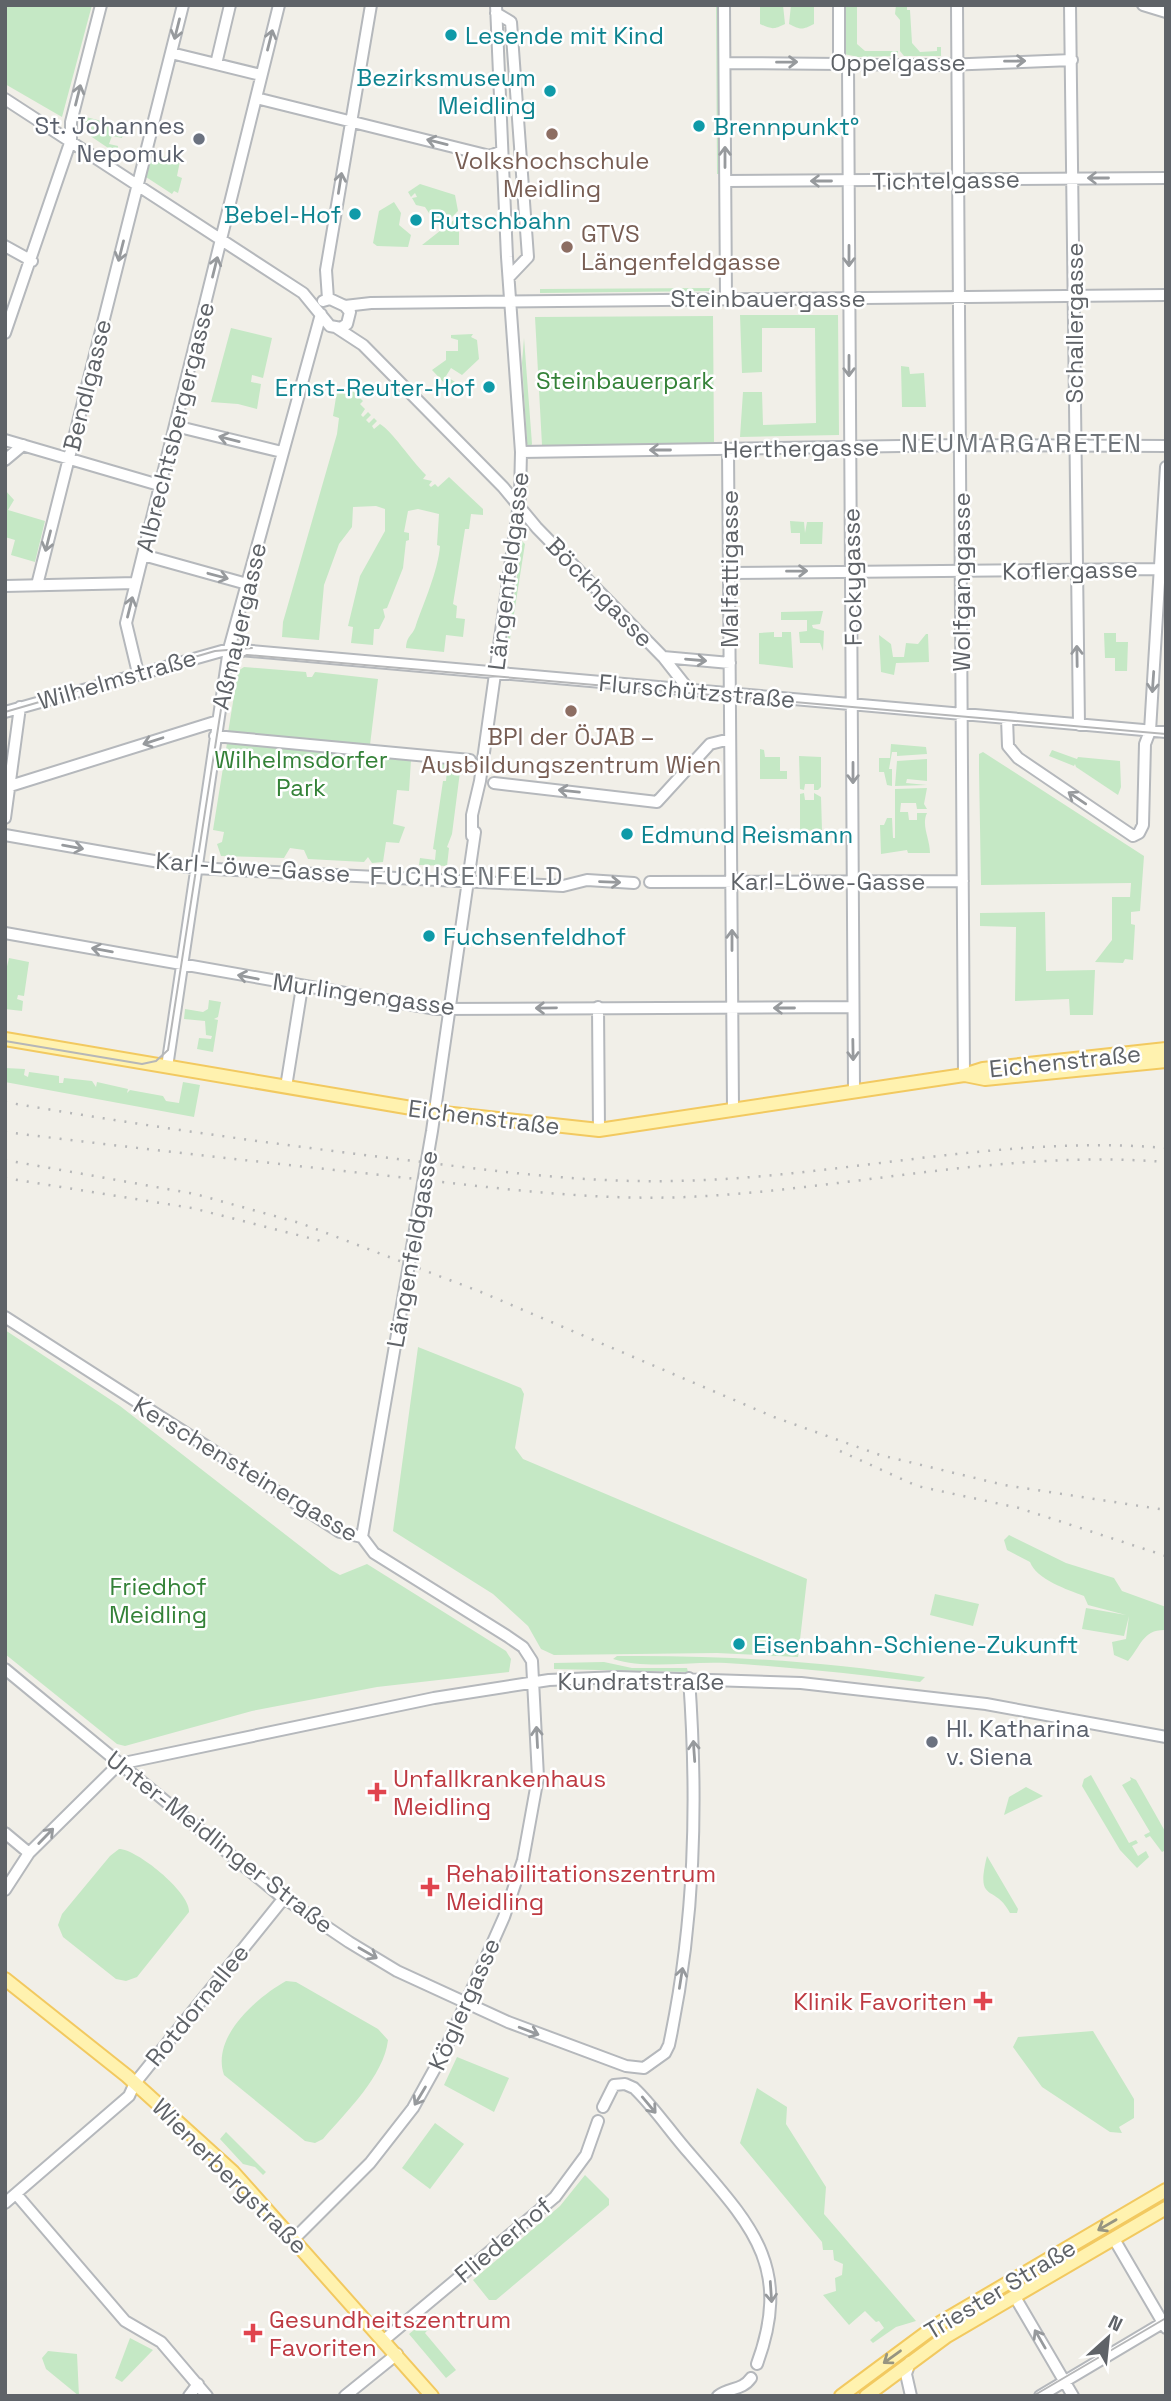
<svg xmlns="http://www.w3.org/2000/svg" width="1171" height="2401" viewBox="0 0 1171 2401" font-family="'Space Grotesk',sans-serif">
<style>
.green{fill:#c5e8c5}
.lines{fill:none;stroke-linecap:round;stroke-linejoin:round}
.minor-casing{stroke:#b5b8bc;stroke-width:14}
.major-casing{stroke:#f2c960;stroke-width:16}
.minor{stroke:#fff;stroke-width:10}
.major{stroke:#fff2af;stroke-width:12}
.tram{stroke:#b6b7b8;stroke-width:2}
.rail{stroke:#b6b7b8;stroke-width:2.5;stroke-dasharray:2 9;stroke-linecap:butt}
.oneway{stroke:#979a9d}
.oneway2{stroke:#979581}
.culture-dot{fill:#0f9aa8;stroke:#fff;stroke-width:2.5}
.education-dot{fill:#8d6e63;stroke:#fff;stroke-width:2.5}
.worship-dot{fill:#6b7280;stroke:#fff;stroke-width:2.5}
.health-dot{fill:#e0444e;stroke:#fff;stroke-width:2.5}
.labels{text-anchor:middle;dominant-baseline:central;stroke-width:5;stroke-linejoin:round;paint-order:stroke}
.culture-label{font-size:24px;fill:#0d838f;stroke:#fff;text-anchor:start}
.street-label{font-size:24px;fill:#5f6368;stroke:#fff}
.worship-label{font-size:24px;fill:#5b616d;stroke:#fff;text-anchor:end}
.education-label{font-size:24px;fill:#785e54;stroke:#fff}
.park-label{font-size:24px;fill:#348238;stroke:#fff}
.health-label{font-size:24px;fill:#be3a42;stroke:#fff;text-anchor:start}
.neighbourhood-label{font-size:26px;letter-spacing:2px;fill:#70757a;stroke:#fff}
</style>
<rect width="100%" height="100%" fill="#f1efe8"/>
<!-- green -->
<path class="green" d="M5 5H92L62 117 5 84Z
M716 5H719L720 174H717Z
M760 5H783L785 24C773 30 772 29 760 24Z
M791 5H814V24C802 30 801 30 789 24Z
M842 5H857V44L865 51H898V56L858 57 844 54Z
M896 5H907V10H910L912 43 920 52 937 51V47H941V56H904L900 51V20L895 14Z
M86 117 125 127 122 138 112 136 109 144 118 146 117 154 83 131Z
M152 154 180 161 177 176 182 178 178 193 174 191 172 194 146 177Z
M420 184 455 195 458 211 443 226 430 223 431 216 425 207 416 205 412 198 417 197 415 193 411 197 408 192Z
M394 202 401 213 399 225 411 235 408 247 377 246 373 243 379 211Z
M459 216V245H422Z
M712 288 714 291 540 293V289Z
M740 315H838L839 435 740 437 743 392H762L763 425 816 423 815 328H762V372L742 373Z
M713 316 714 444 542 445 535 317Z
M231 328 272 338 263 378 252 375 251 382 261 384 257 409 238 404 211 402Z
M473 334 471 337 477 340 479 359 462 375 451 368 446 376 455 382 449 388 432 370 446 360V351H458V340L451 338V335Z
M524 338 532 444 530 447 527 444 522 363Z
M901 366 909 367 910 374 924 373 926 407H902Z
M351 389 363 401 360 404 365 409 361 415 363 417 368 412 371 415 366 420 369 423 374 418 377 421 372 426 374 429 380 424C393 432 409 458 426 475L423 479 432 481 429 485 431 487 435 484 438 487 449 477 483 509V515L471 514 469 529H465L453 604 457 606 456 618 465 619 463 637 446 635 444 652 406 648C407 634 413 636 416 625 424 602 438 571 440 546L437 545 439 514 418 509 408 511 404 532 409 533V540L406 541 403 568 387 608 383 609 385 617 379 629H374L373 645 351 643 353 627 348 626 360 576 385 531V509L376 506 353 507 352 527 339 544 324 585 319 640 282 637 283 622 337 434 339 418 333 416 337 391 346 394Z
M5 490 14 500 8 510 45 521 35 562 11 555 15 540 5 537Z
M790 521 804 522 805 533 807 522H823L822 544H800V533H791Z
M522 541 525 544 507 658 505 657Z
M823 611 820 624 812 625 813 628 824 631 823 651 820 643H800L799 632 807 631V620H781V612Z
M774 632V637H782V632H791L793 668 759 664V633Z
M1104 633H1116V642H1128L1127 671H1115V658H1105Z
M926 634H928L929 662 896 663 894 675 881 672 879 635 891 644 893 657H904L906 643 918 644Z
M244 667 306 672 307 677H312L315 672 378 679 370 745 397 748 396 758 411 760 409 791 397 790 393 824 405 827 399 843 386 842 383 862 372 863 368 857 364 862 308 859 304 850 290 848 284 858 221 856 217 844 222 842 224 832 213 830 227 743 233 741 228 733 238 671Z
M891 744 926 747 927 754 897 756V752H892L889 769H892V786L887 785 884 772H879V758H890Z
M760 749 764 750 765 757H780V771H787V779H760Z
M1052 750 1077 759 1078 757 1120 761 1121 787 1118 795 1076 767 1075 764 1074 766 1049 756Z
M983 752 1144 856 1140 911 1131 912V924L1135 925 1133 960 1125 959 1123 963 1095 962 1112 940V897H1130L1131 883 981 885 979 769V754Z
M799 756 821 757V787L818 790H814V784H805L804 790 800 789Z
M927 759V781L907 779 906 783 927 785 895 786 897 761Z
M433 762 461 764 452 834 447 847 449 848 447 866 419 865 420 858 435 860 436 850 433 849 443 781H446L447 770 433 768Z
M927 788 924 804 927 809H917L916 803H901L900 812H908L909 820H917V813H927C921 825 930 839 930 853H908L907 850 881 854 880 825H884L887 818H892L893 838H895V789Z
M804 793 805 800H814V793L821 797 822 830 800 831V794Z
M1045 912 1046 971 1095 970 1093 1015H1070L1069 999 1015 1001 1016 927 980 926V913Z
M9 958 29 962 24 996 18 995 17 999 23 1001 22 1011 5 1009V975Z
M209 1000 221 1002 218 1017 214 1019 218 1020 213 1052 197 1049 199 1038 211 1039 212 1036 206 1035 205 1021 184 1019 185 1009 203 1012 208 1009Z
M5 1068 25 1069 24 1075 28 1077 29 1072 59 1076V1083H63L64 1078 92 1081 96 1087 97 1082 128 1089 127 1093 130 1090 163 1096 166 1101 179 1103 183 1082 200 1085 194 1117 5 1082Z
M5 1330 120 1406 331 1570 340 1575 367 1564 506 1651 511 1659 509 1672 377 1687 252 1711 125 1746 117 1744 5 1654Z
M418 1347 521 1388 524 1394 515 1448 523 1459 807 1579 798 1657 717 1653 554 1655 541 1649 528 1626 493 1594 393 1531Z
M1009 1535 1066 1563 1114 1578 1122 1591 1166 1607V1630C1143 1629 1141 1646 1128 1661L1114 1655 1112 1642 1126 1639 1129 1616 1124 1636 1082 1629 1086 1608 1126 1615 1088 1605 1084 1596C1068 1590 1036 1579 1030 1562L1007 1550 1004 1540Z
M935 1594 979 1604 973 1626 930 1615Z
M617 1656C721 1655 822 1661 925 1677L920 1682C855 1674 791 1667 726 1663 688 1661 649 1670 613 1659Z
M604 1662 632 1668H687L688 1672 554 1669V1663Z
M1091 1775 1129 1843 1136 1840 1138 1843 1132 1846 1138 1856 1146 1851 1149 1857 1137 1868 1120 1850 1082 1786 1084 1779Z
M1130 1777 1136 1780 1166 1833V1850L1162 1852 1150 1836 1146 1838 1144 1835 1150 1832 1122 1785 1131 1780Z
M1026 1787 1043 1796 1004 1815 1009 1797Z
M119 1849C137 1849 191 1893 189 1912L137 1977 126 1981 116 1979 63 1937 58 1925 62 1914 110 1856Z
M987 1856 1018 1909 1017 1913H1010C995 1883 975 1905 987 1856Z
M286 1981 296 1982 378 2029 388 2040C384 2076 346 2112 323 2139L315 2143 305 2141 224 2075C211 2037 256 1998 286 1981Z
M1093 2031 1134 2099V2118L1119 2127 1122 2133 1110 2132 1042 2087 1013 2047 1018 2037Z
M457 2057 509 2078 494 2112 444 2085Z
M757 2088 787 2107 786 2124 826 2187 824 2214 916 2321 896 2327 873 2343 870 2340 884 2328 879 2321 876 2322 865 2311 849 2325 823 2295 836 2291 835 2278 842 2275 843 2264 834 2260 833 2250H823L822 2242 740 2143Z
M435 2123 464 2144 430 2189 402 2168Z
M226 2132 266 2172 263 2175 255 2167 243 2164 220 2139Z
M585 2175 609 2199V2205L496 2300H489L473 2280 560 2206Z
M435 2313 439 2318 425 2333 456 2370 446 2378 409 2334Z
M130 2338 153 2350 122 2382 115 2378Z
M48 2351 77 2354 79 2396 46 2369 42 2358Z"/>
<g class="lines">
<!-- minor casing -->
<g class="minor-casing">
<path id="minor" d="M724 5 726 299
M839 5V62
M957 5 964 1075
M1070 5 1079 725
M1143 5 1166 12
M496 13 511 22 528 257 509 277
M171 53 261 75
M725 63 945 65 1072 60
M216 64 230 5
M848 65 854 1089
M256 98 490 156 502 151
M5 99 303 293 330 326 341 328 347 324 350 312 345 306 330 299 323 301
M726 181 1166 178
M5 246 32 261
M328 299 326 270 371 5
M345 306 371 303 1166 295
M337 328 363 345 503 487 537 528 663 657 689 690
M5 333 71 140V122L101 5
M175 426 282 452
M5 440 159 485
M728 450 733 1109
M521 452 962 445 1166 446
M5 460 23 445
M143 555 247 584
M729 573 1160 569
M37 585 183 5
M5 586 136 583
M663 657 730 663
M138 673 126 623 279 5
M5 712 229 649 1166 732
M1007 718 1008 746 1018 758 1133 836 1139 833 1143 825 1145 744 1150 731 1166 467
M215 736 470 760
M494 783 657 802 710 744 730 739
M10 786 218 721
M5 818 20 707
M5 835 194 868 563 886 587 880 634 883
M472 836V815L480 781 520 496 521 452 507 257 496 5
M650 882 963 881
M5 933 436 1009 852 1007
M598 1007 599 1130
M167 1067 229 649 321 314
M286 1087 302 987
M5 1317 340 1532 362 1537 374 1553 507 1636 523 1647 532 1661 538 1777 523 1860 504 1917 444 2052 413 2108 370 2163 295 2238
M362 1537 432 1131 475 832
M5 1669 278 1894 349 1942 397 1971 508 2022 626 2066 644 2068 665 2053 669 2045C695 1923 698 1803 689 1678
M5 1833 29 1853
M5 1890 29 1853 119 1764 434 1698 549 1680 618 1677 801 1683 986 1704 1166 1737
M603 2107 614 2085 625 2084 634 2088C655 2108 671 2133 690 2154 751 2225 793 2266 757 2364
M16 2194 125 2321 161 2342 207 2396
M5 2203 129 2096 135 2083 284 1898
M1114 2239 1166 2328
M1015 2297 1073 2396
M384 2340 555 2197 586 2155 598 2121
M910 2362 906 2374 911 2396
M189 2396 198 2384
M345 2396 397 2354
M718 2396C729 2387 742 2391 751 2378
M1040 2396 1166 2321"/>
</g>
<!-- major casing -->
<g class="major-casing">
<path id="major" d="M5 1039 435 1112 599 1130 964 1075 983 1069 1166 1049
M965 1075 985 1079 1166 1061
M5 1979 127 2076 233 2172 432 2396
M841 2396 938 2324 1166 2190
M866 2396 947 2336 1166 2208"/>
</g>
<!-- minor -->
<use href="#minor" class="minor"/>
<!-- major -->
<use href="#major" class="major"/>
<!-- tram -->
<path class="tram" d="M5 712 215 651 252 648
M5 1041 142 1064 156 1061 168 1050 226 677 233 662 247 655 1166 734
M1033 2396 1166 2318"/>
<!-- rail -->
<path class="rail" d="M5 1102C138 1125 272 1144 406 1160 495 1171 584 1183 675 1181 840 1178 1000 1134 1166 1148
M5 1132C133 1148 261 1162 390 1176 489 1187 588 1201 687 1197 848 1190 1004 1149 1166 1162
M5 1160 195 1194 300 1223 481 1292 774 1417 880 1455 1004 1485 1166 1510
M5 1178 192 1208 325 1242
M840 1451 917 1486 1019 1508 1166 1556"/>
</g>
<!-- one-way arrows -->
<defs><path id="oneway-shaft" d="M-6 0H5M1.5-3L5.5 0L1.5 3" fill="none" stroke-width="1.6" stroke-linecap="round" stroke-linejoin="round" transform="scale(1.75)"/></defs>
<g class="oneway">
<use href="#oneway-shaft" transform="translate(177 29) rotate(104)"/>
<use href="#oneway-shaft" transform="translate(270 40) rotate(-76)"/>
<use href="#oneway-shaft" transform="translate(1015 61) rotate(-1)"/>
<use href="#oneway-shaft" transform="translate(787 62) rotate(-1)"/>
<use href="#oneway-shaft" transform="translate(78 95) rotate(-76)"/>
<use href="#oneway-shaft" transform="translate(437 142) rotate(-166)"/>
<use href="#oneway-shaft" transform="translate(725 157) rotate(-90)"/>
<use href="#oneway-shaft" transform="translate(1098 178) rotate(180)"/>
<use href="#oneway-shaft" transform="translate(821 181) rotate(180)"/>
<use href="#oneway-shaft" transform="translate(340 183) rotate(-81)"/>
<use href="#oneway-shaft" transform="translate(121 251) rotate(104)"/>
<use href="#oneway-shaft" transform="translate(849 256) rotate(90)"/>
<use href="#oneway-shaft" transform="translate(215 267) rotate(-76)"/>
<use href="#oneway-shaft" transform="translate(849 366) rotate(90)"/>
<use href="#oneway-shaft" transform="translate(229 439) rotate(-166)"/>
<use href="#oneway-shaft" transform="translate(660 450) rotate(180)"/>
<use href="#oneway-shaft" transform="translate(48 541) rotate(104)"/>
<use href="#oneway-shaft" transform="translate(797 571) rotate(-1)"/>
<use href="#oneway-shaft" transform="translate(218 576) rotate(15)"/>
<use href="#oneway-shaft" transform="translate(130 607) rotate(-76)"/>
<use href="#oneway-shaft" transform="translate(1077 656) rotate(-91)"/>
<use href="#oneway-shaft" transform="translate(696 660) rotate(5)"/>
<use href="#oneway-shaft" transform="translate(1153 682) rotate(94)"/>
<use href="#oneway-shaft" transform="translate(153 741) rotate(162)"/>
<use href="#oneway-shaft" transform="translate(853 773) rotate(90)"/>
<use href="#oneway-shaft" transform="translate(569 791) rotate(-174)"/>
<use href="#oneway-shaft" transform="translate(1077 798) rotate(-146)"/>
<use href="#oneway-shaft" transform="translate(73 847) rotate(10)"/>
<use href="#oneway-shaft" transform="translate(610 882) rotate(2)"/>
<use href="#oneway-shaft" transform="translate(732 940) rotate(-90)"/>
<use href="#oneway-shaft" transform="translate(102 950) rotate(-170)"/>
<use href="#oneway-shaft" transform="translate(248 977) rotate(-169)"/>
<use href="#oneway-shaft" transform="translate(546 1008) rotate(179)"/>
<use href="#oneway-shaft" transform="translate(784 1008) rotate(180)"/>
<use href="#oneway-shaft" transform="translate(853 1050) rotate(89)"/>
<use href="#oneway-shaft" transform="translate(537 1737) rotate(-93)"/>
<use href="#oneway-shaft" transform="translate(694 1751) rotate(-94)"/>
<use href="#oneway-shaft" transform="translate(46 1836) rotate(-46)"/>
<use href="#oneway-shaft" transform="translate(368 1953) rotate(30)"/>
<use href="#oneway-shaft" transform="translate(681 1978) rotate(-81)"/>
<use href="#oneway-shaft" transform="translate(529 2031) rotate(21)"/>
<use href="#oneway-shaft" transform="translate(420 2096) rotate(121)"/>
<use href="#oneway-shaft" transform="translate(649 2105) rotate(50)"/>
<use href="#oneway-shaft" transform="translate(771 2292) rotate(86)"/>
<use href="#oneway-shaft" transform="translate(1040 2339) rotate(-120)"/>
</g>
<g class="oneway2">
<use href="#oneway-shaft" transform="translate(1107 2225) rotate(150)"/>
<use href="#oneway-shaft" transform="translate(892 2357) rotate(144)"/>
</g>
<!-- markers -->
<g class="culture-dot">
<circle cx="451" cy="35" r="7"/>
<circle cx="550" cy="91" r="7"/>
<circle cx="699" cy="126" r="7"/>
<circle cx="355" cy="214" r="7"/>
<circle cx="416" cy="220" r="7"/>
<circle cx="489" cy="387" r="7"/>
<circle cx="627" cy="834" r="7"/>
<circle cx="429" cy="936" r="7"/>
<circle cx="739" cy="1644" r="7"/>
</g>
<g class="education-dot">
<circle cx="552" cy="134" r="7"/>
<circle cx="567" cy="247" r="7"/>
<circle cx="571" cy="711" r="7"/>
</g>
<g class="worship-dot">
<circle cx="199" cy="139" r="7"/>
<circle cx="932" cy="1742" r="7"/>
</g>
<g class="health-dot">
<path d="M373.5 1781.5h7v7h7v7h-7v7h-7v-7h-7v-7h7z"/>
<path d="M426.5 1876.5h7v7h7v7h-7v7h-7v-7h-7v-7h7z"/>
<path d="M979.5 1990.5h7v7h7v7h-7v7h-7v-7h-7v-7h7z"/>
<path d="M249.5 2322.5h7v7h7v7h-7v7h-7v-7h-7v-7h7z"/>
</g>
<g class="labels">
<!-- culture labels -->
<g class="culture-label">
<text x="465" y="35">Lesende mit Kind</text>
<text x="536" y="77" text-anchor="end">Bezirksmuseum<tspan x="536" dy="28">Meidling</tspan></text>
<text x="713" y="126">Brennpunkt°</text>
<text x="341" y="214" text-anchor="end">Bebel-Hof</text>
<text x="430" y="220">Rutschbahn</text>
<text x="475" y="387" text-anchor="end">Ernst-Reuter-Hof</text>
<text x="641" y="834">Edmund Reismann</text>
<text x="443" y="936">Fuchsenfeldhof</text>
<text x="753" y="1644">Eisenbahn-Schiene-Zukunft</text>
</g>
<!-- street labels -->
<g class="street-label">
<text x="898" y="62">Oppelgasse</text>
<text transform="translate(946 180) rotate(-1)">Tichtelgasse</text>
<text x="768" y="298">Steinbauergasse</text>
<text transform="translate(1074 323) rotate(-90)">Schallergasse</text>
<text transform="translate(87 385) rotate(-76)">Bendlgasse</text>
<text transform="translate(175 427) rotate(-76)">Albrechtsbergergasse</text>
<text transform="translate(801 448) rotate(-1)">Herthergasse</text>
<text transform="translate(729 569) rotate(-90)">Malfattigasse</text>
<text transform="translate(1070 570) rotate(-1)">Koflergasse</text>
<text transform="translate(508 571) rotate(-83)">Längenfeldgasse</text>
<text transform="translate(852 577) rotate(-91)">Fockygasse</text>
<text transform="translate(961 582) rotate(-90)">Wolfganggasse</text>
<text transform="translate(600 592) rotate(46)">Böckhgasse</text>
<text transform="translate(239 626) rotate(-77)">Aßmayergasse</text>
<text transform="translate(117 679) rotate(-16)">Wilhelmstraße</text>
<text transform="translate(697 691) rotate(5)">Flurschützstraße</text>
<text transform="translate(253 867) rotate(4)">Karl-Löwe-Gasse</text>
<text x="828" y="881">Karl-Löwe-Gasse</text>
<text transform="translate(364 994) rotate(8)">Murlingengasse</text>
<text transform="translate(1065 1061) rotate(-6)">Eichenstraße</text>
<text transform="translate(484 1117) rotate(7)">Eichenstraße</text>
<text transform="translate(412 1249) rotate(-80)">Längenfeldgasse</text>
<text transform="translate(246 1469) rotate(31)">Kerschensteinergasse</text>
<text x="641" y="1681">Kundratstraße</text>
<text transform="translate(220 1842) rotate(38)">Unter-Meidlinger Straße</text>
<text transform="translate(464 2004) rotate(-66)">Köglergasse</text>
<text transform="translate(197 2005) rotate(-51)">Rotdornallee</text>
<text transform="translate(230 2176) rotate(45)">Wienerbergstraße</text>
<text transform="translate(503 2240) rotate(-40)">Fliederhof</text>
<text transform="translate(1000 2289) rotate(-31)">Triester Straße</text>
</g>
<!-- worship labels -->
<g class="worship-label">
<text x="185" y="125">St. Johannes<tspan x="185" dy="28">Nepomuk</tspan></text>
<text x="946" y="1728" text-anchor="start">Hl. Katharina<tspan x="946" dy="28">v. Siena</tspan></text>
</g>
<!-- education labels -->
<g class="education-label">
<text x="552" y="160">Volkshochschule<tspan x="552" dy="28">Meidling</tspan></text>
<text x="581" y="233" text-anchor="start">GTVS<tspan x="581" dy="28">Längenfeldgasse</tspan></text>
<text x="571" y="736">BPI der ÖJAB –<tspan x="571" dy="28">Ausbildungszentrum Wien</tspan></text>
</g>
<!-- park labels -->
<g class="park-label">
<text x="625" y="380">Steinbauerpark</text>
<text x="301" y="759">Wilhelmsdorfer<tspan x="301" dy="28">Park</tspan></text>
<text x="158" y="1586">Friedhof<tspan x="158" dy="28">Meidling</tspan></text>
</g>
<!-- health labels -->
<g class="health-label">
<text x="393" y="1778">Unfallkrankenhaus<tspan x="393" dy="28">Meidling</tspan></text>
<text x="446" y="1873">Rehabilitationszentrum<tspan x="446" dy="28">Meidling</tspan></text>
<text x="967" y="2001" text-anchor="end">Klinik Favoriten</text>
<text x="269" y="2319">Gesundheitszentrum<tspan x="269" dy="28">Favoriten</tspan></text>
</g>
<!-- neighbourhood labels -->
<g class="neighbourhood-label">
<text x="1022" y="443">NEUMARGARETEN</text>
<text x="467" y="876">FUCHSENFELD</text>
</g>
</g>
<!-- border -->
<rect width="1171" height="2401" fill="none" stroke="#5f6368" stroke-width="14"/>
<!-- north arrow -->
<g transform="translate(1108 2338) rotate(27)" stroke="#ffffff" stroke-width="5" paint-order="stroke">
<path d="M0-5L12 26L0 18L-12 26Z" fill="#5f6368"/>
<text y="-10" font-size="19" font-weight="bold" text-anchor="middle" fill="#5f6368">N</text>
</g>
</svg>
